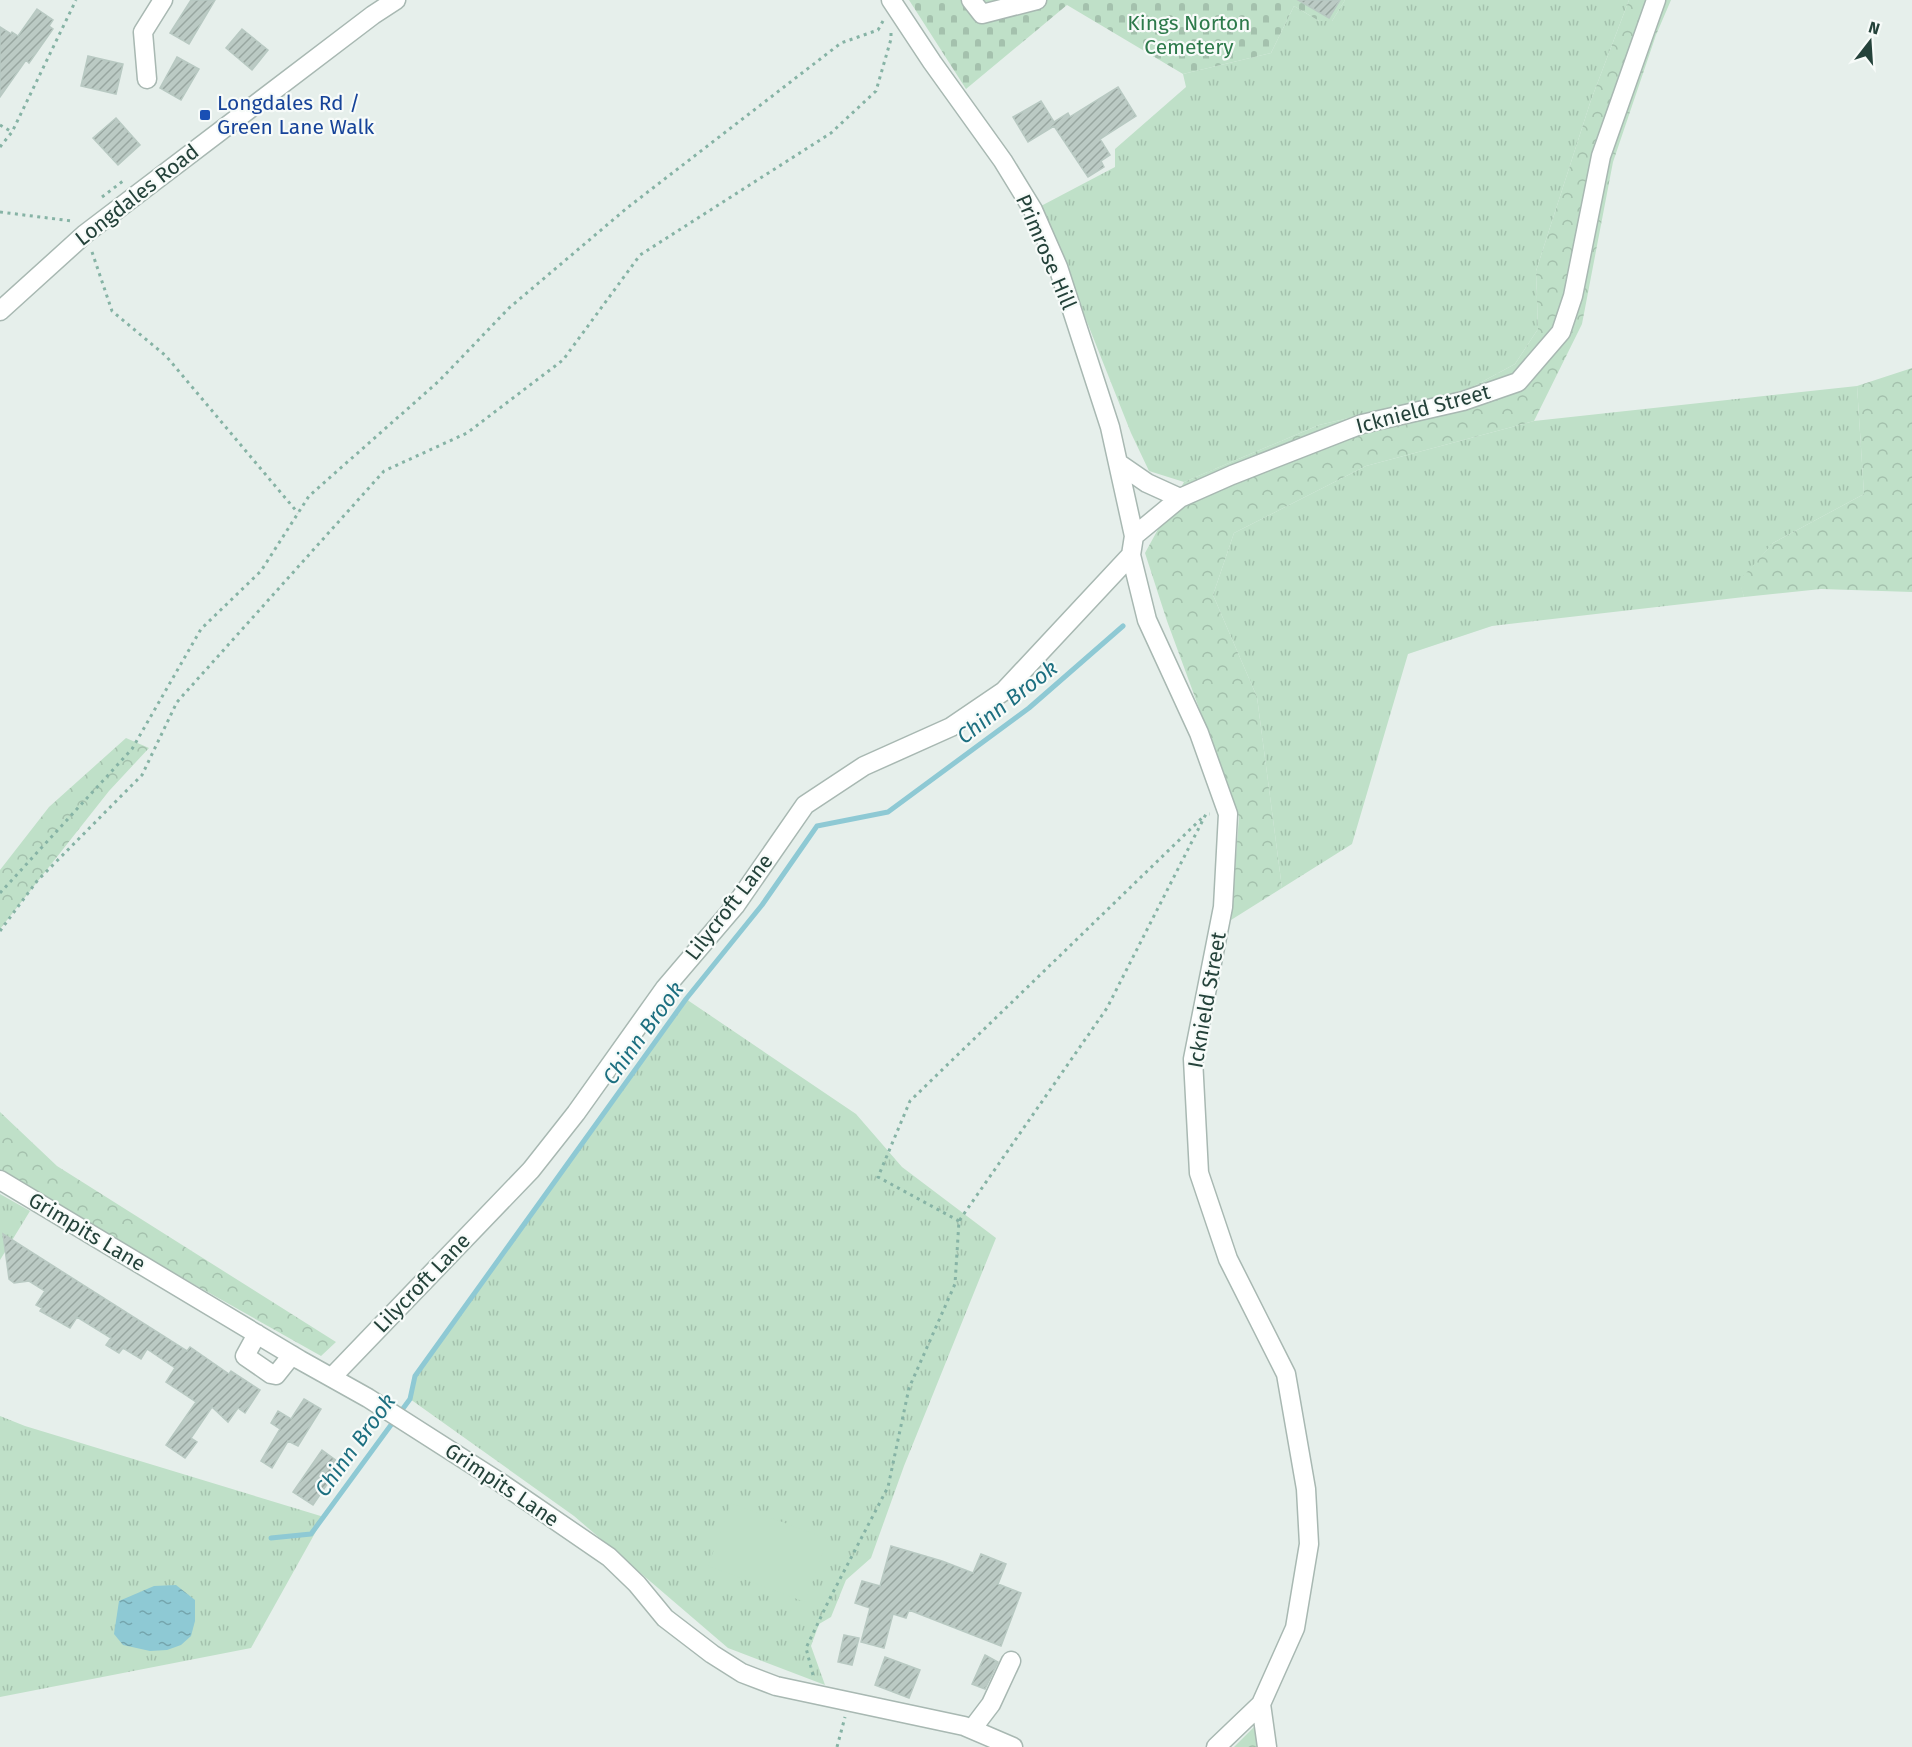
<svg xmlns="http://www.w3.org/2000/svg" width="1912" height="1747" viewBox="0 0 1912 1747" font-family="'Fira Sans',sans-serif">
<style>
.grass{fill:url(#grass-tufts)}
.forest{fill:url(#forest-crowns)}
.cemetery{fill:url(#cemetery-stones)}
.pitch{fill:#bfe0c8}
.water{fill:url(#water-ripples)}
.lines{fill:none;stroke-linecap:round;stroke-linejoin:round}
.stream{stroke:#8ec9d4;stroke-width:5}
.building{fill:url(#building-hatch);stroke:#b8c9c2;stroke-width:1.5}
.minor-casing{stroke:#a8b8b2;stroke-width:21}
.path{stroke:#86b3a5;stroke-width:3;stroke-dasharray:3 4.5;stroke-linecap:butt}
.minor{stroke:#fff;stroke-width:18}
.transit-dot{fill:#1a4fb4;stroke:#f7fbf9;stroke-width:2}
.labels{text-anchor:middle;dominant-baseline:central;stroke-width:4.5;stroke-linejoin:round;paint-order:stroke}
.park-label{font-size:21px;fill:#2d7a4b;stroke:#f7fbf9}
.transit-label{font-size:21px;fill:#164399;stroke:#f7fbf9;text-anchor:start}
.street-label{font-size:21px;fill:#24423a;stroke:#f7fbf9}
.water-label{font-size:22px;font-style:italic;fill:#1c6f80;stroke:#f7fbf9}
</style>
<defs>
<pattern id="grass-tufts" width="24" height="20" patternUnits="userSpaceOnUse" patternTransform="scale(1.5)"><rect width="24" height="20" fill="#bfe0c8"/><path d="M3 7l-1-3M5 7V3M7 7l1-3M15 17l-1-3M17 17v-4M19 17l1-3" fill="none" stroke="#a4c1ad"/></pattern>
<pattern id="forest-crowns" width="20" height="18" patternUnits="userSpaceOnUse" patternTransform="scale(1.5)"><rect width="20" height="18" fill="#bfe0c8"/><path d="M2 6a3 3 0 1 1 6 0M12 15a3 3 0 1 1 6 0" fill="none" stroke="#a4c1ad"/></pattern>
<pattern id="cemetery-stones" width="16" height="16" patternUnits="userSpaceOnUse" patternTransform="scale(1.5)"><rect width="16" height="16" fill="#bfe0c8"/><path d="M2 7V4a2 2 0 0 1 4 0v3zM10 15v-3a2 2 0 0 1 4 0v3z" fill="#a4c1ad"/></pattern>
<pattern id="water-ripples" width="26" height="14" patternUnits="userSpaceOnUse" patternTransform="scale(1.5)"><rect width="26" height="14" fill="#8ec9d4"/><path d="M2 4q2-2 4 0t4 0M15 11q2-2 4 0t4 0" fill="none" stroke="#74a5ad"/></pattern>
<pattern id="building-hatch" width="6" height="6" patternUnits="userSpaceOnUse" patternTransform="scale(1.5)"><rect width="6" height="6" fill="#bbcac4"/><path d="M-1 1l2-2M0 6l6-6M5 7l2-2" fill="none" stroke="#98a6a0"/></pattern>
</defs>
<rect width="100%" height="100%" fill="#e6efeb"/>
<!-- grass -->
<path class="grass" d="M1345 0H1629L1591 100 1536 271 1538 329 1515 364 1465 391 1319 425 1184 482 1149 471 1131 433 1041 206 1115 167V149L1186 87 1183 74 1271 53 1294 6 1319 21H1332Z
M1857 386 1864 494 1773 543 1740 581 1744 597 1492 626 1408 654 1352 844 1282 888 1257 697 1213 595 1234 533 1366 466 1534 421Z
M686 999 856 1114 902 1167 996 1238 904 1466 871 1558 846 1580 831 1617 819 1624 811 1646 825 1685 728 1648 574 1516 410 1399 415 1376Z
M0 1194 30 1211 0 1260Z
M0 1416 25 1426 324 1517 251 1648 0 1697Z"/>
<!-- forest -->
<path class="forest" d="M1629 0H1671L1656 35 1613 162 1582 324 1534 421 1366 466 1234 533 1213 595 1257 697 1282 888 1231 920 1239 817 1167 621 1145 553 1184 482 1319 425 1465 391 1515 364 1538 329 1536 271 1591 100Z
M1912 368V592L1821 589 1744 597 1739 581 1773 543 1864 494 1857 386Z
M126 738 149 748 109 791 0 929V870L49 807Z
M0 1112 57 1166 336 1342 321 1356 0 1175Z
M1254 1727 1259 1747H1234Z"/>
<!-- cemetery -->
<path class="cemetery" d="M909 0H1345L1332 21H1319L1294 6 1271 53 1183 74 1067 5 966 89Z"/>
<!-- pitch -->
<path class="pitch" d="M731 1503 828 1539 805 1602 708 1566Z"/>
<!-- water -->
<path class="water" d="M176 1585 195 1600V1621L191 1636 181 1645 167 1650 150 1651 123 1645 114 1634 119 1601 154 1586Z"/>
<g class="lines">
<!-- stream -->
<path class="stream" d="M271 1538 311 1534 410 1399 415 1376 686 999 762 905 817 826 888 812 1029 708 1123 626"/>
</g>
<!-- building -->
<path class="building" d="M191 0H215L189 44 170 33Z
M1298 0H1340L1329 18Z
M37 9 53 20 49 26 53 29 29 63 26 60 0 97V27L11 34 12 32 18 36Z
M242 29 268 50 252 70 226 48Z
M88 56 123 64 116 94 81 86Z
M177 57 199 69 181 100 160 88Z
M1118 87 1136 116 1100 139 1110 155 1101 161 1104 167 1088 177 1054 126 1028 142 1013 117 1041 101 1054 122 1068 113 1070 117Z
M116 118 140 145 118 165 93 138Z
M3 1234 187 1351 190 1347 229 1374 231 1371 260 1390 245 1413 238 1408 228 1422 212 1407 191 1438 197 1442 185 1458 166 1445 196 1402 166 1382 175 1368 147 1349 141 1359 123 1348 119 1353 106 1345 111 1338 77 1317 70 1328 40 1311 42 1308 36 1305 45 1291 29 1281 14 1283 9 1279Z
M304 1399 321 1409 298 1446 288 1441 272 1468 261 1461 280 1429 271 1423 278 1411 291 1419Z
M322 1450 341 1464 313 1505 293 1492Z
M891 1546 942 1561 973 1573 981 1554 1006 1564 998 1584 1021 1593 1001 1646 909 1610 906 1618 893 1614 884 1648 861 1642 870 1608 855 1603 862 1581 880 1586Z
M844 1635 859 1638 852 1665 838 1662Z
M985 1655 998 1662 985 1689 972 1684Z
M885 1657 920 1670 909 1698 875 1685Z"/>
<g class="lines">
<!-- minor casing -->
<g class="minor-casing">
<path id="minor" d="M891 0 932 62 1003 161 1033 210 1058 267 1110 427 1134 536
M971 0 982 14 1037 0
M147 79 143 32 163 0
M0 311 85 234 373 15 396 0
M1118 463 1147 483 1180 498
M0 1180 300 1360 368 1398 501 1483 609 1557 637 1584 665 1618 712 1654 742 1673 776 1686 964 1726 1013 1747
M257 1334 245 1356 271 1374 276 1375 292 1355
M332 1377 531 1170 576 1113 665 988 735 906 805 805 864 766 951 727 1004 691 1131 555
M1261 1704 1267 1747
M972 1729 991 1704 1011 1661
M1216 1747 1261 1704 1295 1628 1309 1544 1306 1489 1286 1374 1228 1259 1199 1173 1193 1059 1223 907 1228 814 1199 733 1147 620 1131 555 1134 536 1180 498 1232 475 1362 424 1463 401 1518 382 1561 332 1573 296 1601 156 1656 0"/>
</g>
<!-- path -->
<path class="path" d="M0 125 12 132
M0 147 12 132 76 0
M102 197 123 181
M0 212 72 221
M92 252 112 311 166 356 298 513
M0 893 132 749 201 629 261 571 309 496 439 381 509 308 627 208 841 43 878 30 883 21
M0 931 37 881 142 775 177 702 384 471 467 433 563 360 640 255 831 133 876 91 891 39V32
M959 1221 878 1177 910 1101 1204 816
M813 1675 806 1648 829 1600 888 1487 909 1388 955 1284 959 1221 1107 1008 1206 814H1210
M837 1747 845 1717"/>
<!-- minor -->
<use href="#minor" class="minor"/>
</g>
<!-- markers -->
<rect class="transit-dot" x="199" y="109" width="12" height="12" rx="3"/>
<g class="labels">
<!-- park labels -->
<g class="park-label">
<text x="1189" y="23">Kings Norton<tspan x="1189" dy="24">Cemetery</tspan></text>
</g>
<!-- transit labels -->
<g class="transit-label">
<text x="217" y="103">Longdales Rd /<tspan x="217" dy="24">Green Lane Walk</tspan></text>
</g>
<!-- street labels -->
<g class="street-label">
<text transform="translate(137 195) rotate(-38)">Longdales Road</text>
<text transform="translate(1046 252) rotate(67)">Primrose Hill</text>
<text transform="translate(1423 409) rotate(-15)">Icknield Street</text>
<text transform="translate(729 907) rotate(-52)">Lilycroft Lane</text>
<text transform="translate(1207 1000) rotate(-80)">Icknield Street</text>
<text transform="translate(87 1232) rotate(31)">Grimpits Lane</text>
<text transform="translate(422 1283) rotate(-46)">Lilycroft Lane</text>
<text transform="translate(502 1485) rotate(34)">Grimpits Lane</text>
</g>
<!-- water labels -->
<g class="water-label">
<text transform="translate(1007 702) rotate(-38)">Chinn Brook</text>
<text transform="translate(643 1033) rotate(-54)">Chinn Brook</text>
<text transform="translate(355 1445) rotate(-54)">Chinn Brook</text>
</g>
</g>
<!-- north arrow -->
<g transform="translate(1870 42) rotate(17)" stroke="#f7fbf9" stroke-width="4.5" paint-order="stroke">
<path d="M0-4.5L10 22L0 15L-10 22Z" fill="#24423a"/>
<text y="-9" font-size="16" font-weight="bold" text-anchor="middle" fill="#24423a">N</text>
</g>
</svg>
